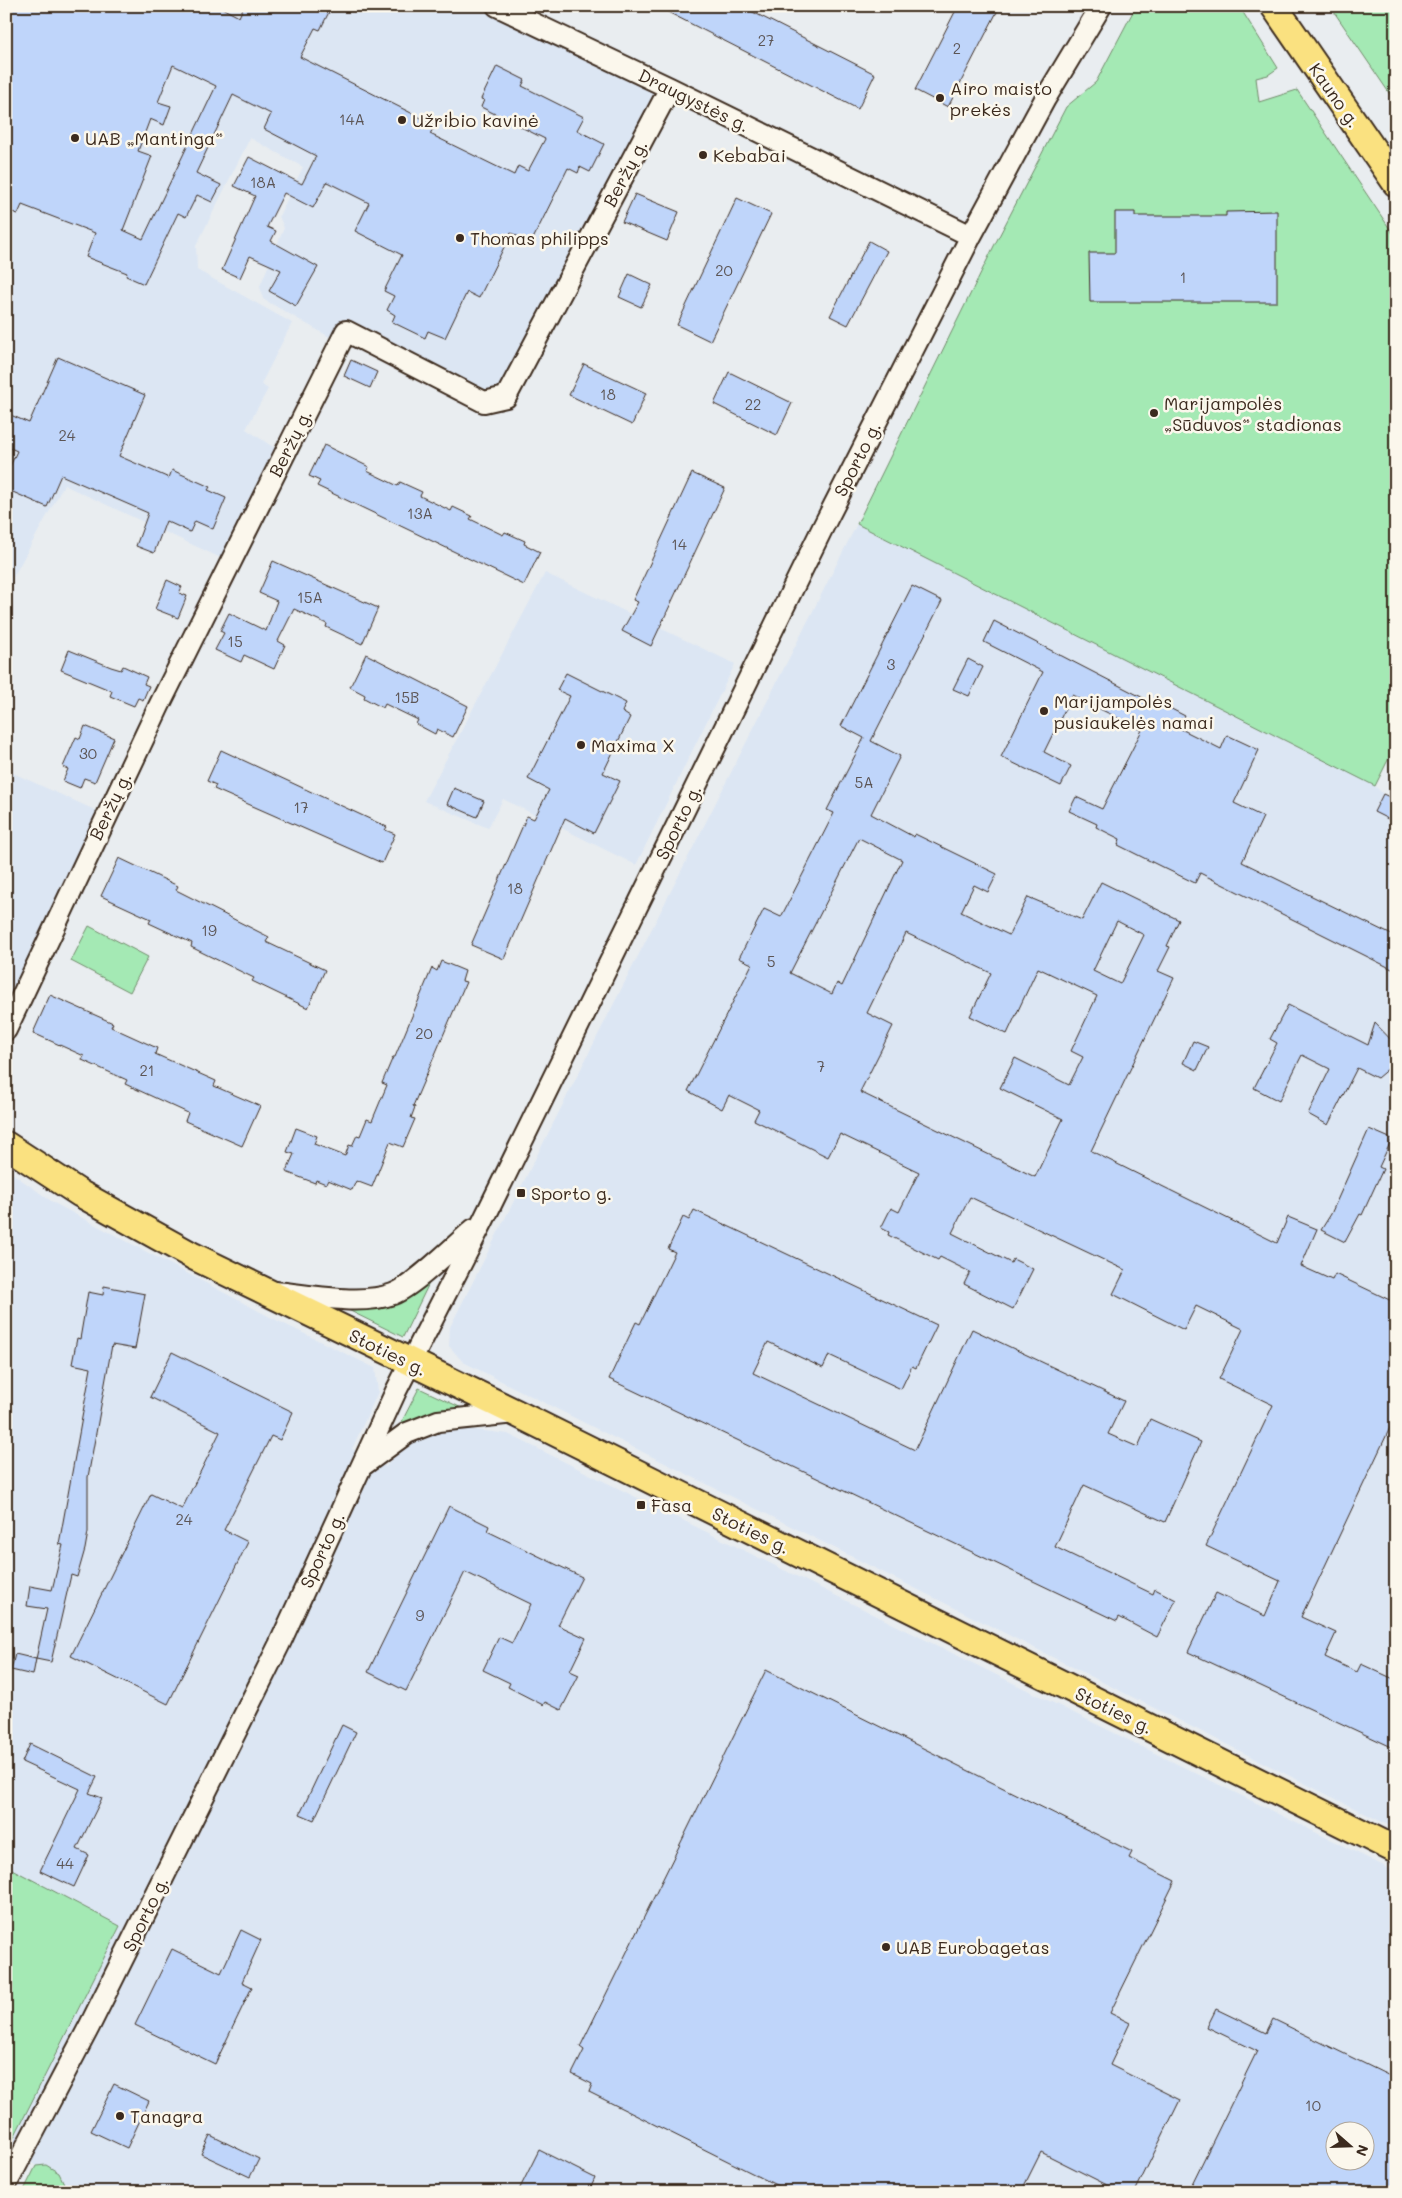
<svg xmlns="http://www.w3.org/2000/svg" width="1402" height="2198" viewBox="0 0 1402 2198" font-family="Mali,sans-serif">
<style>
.built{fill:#dce6f3;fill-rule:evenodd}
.green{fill:#a4e9b4;stroke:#708a69}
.building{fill:#bfd5fa;stroke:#3b2a1e;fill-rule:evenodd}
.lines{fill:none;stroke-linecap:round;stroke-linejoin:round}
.minor-casing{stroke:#3b2a1e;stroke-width:24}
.major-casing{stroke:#3b2a1e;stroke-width:30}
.minor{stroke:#fbf7ec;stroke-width:20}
.major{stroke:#fae180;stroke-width:26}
.poi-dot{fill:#3b2a1e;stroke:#fbf7ec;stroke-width:2}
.labels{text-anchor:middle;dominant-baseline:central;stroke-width:5;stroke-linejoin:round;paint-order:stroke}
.number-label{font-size:15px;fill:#5c5555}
.poi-label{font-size:18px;fill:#3b2a1e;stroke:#fbf7ec;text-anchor:start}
.street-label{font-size:18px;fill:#3b2a1e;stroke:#fbf7ec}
</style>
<rect width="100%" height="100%" fill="#e9edf0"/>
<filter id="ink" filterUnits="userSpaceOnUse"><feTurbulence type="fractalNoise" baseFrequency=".02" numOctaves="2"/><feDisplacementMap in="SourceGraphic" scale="10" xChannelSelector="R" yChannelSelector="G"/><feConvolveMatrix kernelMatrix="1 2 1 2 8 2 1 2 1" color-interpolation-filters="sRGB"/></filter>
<g filter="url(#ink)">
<!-- built -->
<path class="built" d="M6 6H497L670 88 506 397 484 402 346 331 340 343 263 299 260 286 284 228 279 216 303 167 250 138 196 246 197 270 292 323 261 384 268 389 246 429 276 449 221 558 64 485 6 590Z
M857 524 1375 786 1383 794 1396 800V1829L463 1362 449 1346 450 1327Z
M545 573 735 664 636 865 503 799 488 828 424 801Z
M6 770 106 815 6 1030Z
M6 1169 54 1203 270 1317 375 1368 378 1392 352 1449 386 1467 398 1451 427 1429H469L508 1434 1396 1872V2192H68L67 2187 46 2165 36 2166 10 2146 120 1926 6 1866ZM1334 2130H1364V2160H1334Z"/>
<!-- green -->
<path class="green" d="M1136 6H1239L1278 68 1268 75 1256 78 1259 102 1297 90 1396 238V744L1375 786 857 524 994 246 1066 107 1096 82Z
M1330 6H1396V103Z
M89 926 148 957 130 992 71 961Z
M436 1269 403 1337 334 1303 359 1306Z
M419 1388 466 1410C438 1408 422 1419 397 1431Z
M6 1866 120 1926 6 2153Z
M46 2165 59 2173 68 2192H23L36 2166Z"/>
<!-- building -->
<path class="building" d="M6 6H218L239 17 244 6H332L320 30 315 28 300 57 435 125 430 134 514 175 518 166 528 171 545 139 481 107 484 100 481 99 497 66 525 80 522 86 584 117 577 130 604 144 590 172 580 167 578 173 568 168 531 243 511 233 479 298 467 292 445 338 428 331 425 338 392 322 395 315 387 310 394 296 384 291 402 255 355 231 369 203 327 182 313 208 284 193 267 227 276 231 271 241 318 267 296 306 269 291 281 270 250 256 240 278 222 270 255 196 234 186 249 157 302 184 316 156 264 129 271 114 233 95 196 173 221 185 212 202 197 195 186 217 178 213 144 284 126 276 127 273 86 257 95 233 22 205 18 214 6 210ZM173 65 216 86 143 239 123 230 152 156 138 151 150 119 164 125 171 106 158 102Z
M656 6H741L875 74 858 109Z
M958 6H1000L948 107 915 90Z
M635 194 679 212 667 241 622 222Z
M737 198 771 214 710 341 677 325Z
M1277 211V302H1090L1089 253H1115V212H1135V216H1226V212Z
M869 241 887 251 848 325 830 316Z
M629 274 652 285 641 307 619 297Z
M58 357 145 395 119 456 169 478 172 470 210 487 208 490 226 498 213 529 195 521 190 532 166 521 154 553 136 546 148 513 61 475 47 507 6 489V475L17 451 6 446V413L29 423Z
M351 360 377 372 370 388 344 376Z
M584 364 646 393 632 425 569 395Z
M729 372 792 403 777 435 714 404Z
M324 445 369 467 367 471 398 486 400 482 422 492 420 496 451 511 453 507 472 516 470 519 503 535 505 532 525 541 524 544 540 552 524 585 317 486 320 481 309 476Z
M692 473 725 488 651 646 622 631 638 602 633 600Z
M273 561 378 608 362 644 326 627 327 624 294 609 278 641 285 645 274 669 244 655 241 662 215 650 224 633 220 631 229 613 266 631 277 601 259 593Z
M167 580 182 587 179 593 187 596 178 618 155 609Z
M912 586 942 601 871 741 900 756 871 814 914 837 915 834 997 874 988 892 974 885 961 912 1009 935 1028 897 1082 920 1101 882 1179 920 1167 946 1170 947 1158 971 1174 978 1091 1151 1277 1243 1288 1217 1317 1229 1301 1266 1332 1280 1335 1274 1396 1303V1415L1301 1617 1336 1633 1325 1657 1357 1672 1361 1664 1396 1680V1749L1188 1652 1216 1593 1265 1616 1280 1581 1206 1546 1273 1405 1219 1379 1243 1329 1196 1306 1184 1330 1113 1294 1125 1270 970 1197 952 1233 1011 1263 1013 1259 1033 1269 1013 1309 964 1284 970 1272 940 1257 938 1260 888 1235 889 1232 881 1228 891 1208 899 1212 919 1172 840 1134 828 1157 754 1120 759 1110 729 1095 722 1109 688 1091 752 964 739 958 764 909 781 917 834 813 827 810 864 738 841 726ZM859 838 902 860 842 986 837 983 832 994 790 973ZM1117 921 1144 935 1120 984 1093 971ZM906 933 991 973 970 1016 1007 1034 1038 968 1097 996 1071 1051 1083 1057 1069 1085 1015 1058 1000 1088 1063 1119 1035 1177 860 1092 893 1026 867 1013Z
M994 621 1155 704 1156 701 1185 716 1179 728 1221 749 1227 735 1259 750 1234 803 1263 817 1242 862 1396 937V971L1200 873 1195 883 1164 868 1118 845 1120 839 1096 827 1097 824 1069 811 1076 797 1102 809 1142 730 1072 695 1044 752 1071 766 1061 786 1001 757 1043 672 984 642Z
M69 650 111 667 121 670 123 666 147 677 144 684 149 686 143 700 138 698 134 706 110 696 112 691 61 670Z
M366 654 468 706 453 737 437 729 435 734 416 724 418 720 385 704 383 708 364 698 365 695 350 687Z
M968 659 983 667 969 696 953 689Z
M566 673 626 703 622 712 630 717 603 773 620 781 594 833 565 818 504 959 471 945 527 816 534 819 549 790 528 779 570 696 557 690Z
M85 726 114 738 95 782 84 778 80 788 63 781 68 769 63 767 76 737 80 739Z
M221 750 387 827 385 830 395 834 382 863 214 789 216 785 207 781Z
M454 788 484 801 477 817 447 804Z
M1383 794 1396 800V823L1374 812Z
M119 858 178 886 176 890 269 937 266 942 325 970 308 1008 252 981 254 978 191 947 192 943 149 923 151 919 101 896Z
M441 961 465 971 462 981 466 982 413 1106 415 1107 411 1118 415 1119 403 1147 390 1142 372 1187 356 1181 352 1190 328 1180 326 1184 316 1180 315 1183 286 1172 294 1154 287 1152 296 1128 317 1136 314 1144 345 1156 349 1145 352 1146 357 1135 360 1136 367 1119 372 1121 387 1085 382 1083 393 1057H395L432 968 437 971Z
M50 995 113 1023 111 1027 157 1048 155 1054 216 1081 214 1086 260 1106 242 1146 185 1121 188 1113 125 1084 127 1080 82 1060 84 1056 33 1033Z
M1288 1005 1368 1045 1375 1023 1396 1045V1062L1377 1078 1357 1068 1328 1125 1308 1114 1330 1069 1302 1055 1279 1101 1254 1088 1277 1043 1270 1039Z
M1193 1041 1208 1047 1197 1070 1183 1063Z
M1369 1129 1392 1139 1379 1167 1383 1169 1362 1215 1360 1214 1345 1242 1321 1230 1331 1214Z
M694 1210 937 1325 916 1368 912 1366 901 1389 829 1355 823 1368 768 1342 753 1373 915 1450 972 1329 1124 1401 1108 1434 1138 1447 1150 1419 1201 1442 1165 1522 1084 1485 1055 1547 1153 1594 1155 1589 1176 1600 1157 1637 1119 1617 1117 1621 609 1379 636 1322 640 1324 675 1252 668 1249 683 1217 689 1220Z
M104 1286 145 1294 135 1349 112 1345 88 1477V1532L85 1549 77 1577 71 1575 51 1662 36 1659 47 1609 27 1606 30 1586 52 1590 63 1545 59 1544 91 1368 72 1364 77 1338 80 1339 88 1292 103 1295Z
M172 1352 293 1412 280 1440 271 1436 224 1530 248 1542 168 1704 71 1656 151 1494 182 1509 220 1432 150 1397Z
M449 1506 489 1526 487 1531 582 1577 558 1625 586 1638 570 1671 579 1675 561 1710 545 1702 543 1705 508 1687 510 1683 483 1670 499 1637 512 1643 531 1604 465 1572 406 1691 368 1672Z
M15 1654 36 1659 33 1675 11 1670Z
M766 1670 1132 1852 1129 1858 1175 1881 1110 2013 1130 2023 1110 2065 1180 2100 1135 2192H1121L1041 2152 1021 2192H790L589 2092 592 2084 572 2074 584 2050 580 2047Z
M342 1725 356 1732 314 1820 300 1814Z
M30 1744 97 1777 89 1793 102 1798 77 1849 89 1855 74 1887 40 1871 80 1789 22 1762Z
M241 1930 261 1940 242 1982 252 1987 215 2064 135 2025 172 1949 221 1973Z
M1216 2009 1266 2033 1273 2019 1396 2079V2192H1188L1257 2051 1207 2027ZM1334 2130H1364V2160H1334Z
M114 2084 149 2101 127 2148 91 2131Z
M210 2135 259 2159 250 2177 201 2154Z
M539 2150 595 2178 589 2192H518Z"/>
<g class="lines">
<!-- minor casing -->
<g class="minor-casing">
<path id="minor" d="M497 6 670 88 971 236
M6 1030 159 706 346 331 484 402 506 397 670 88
M275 1292C310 1295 360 1306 393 1294 414 1286 455 1245 474 1229
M362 1466 407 1433 438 1421 516 1413
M6 2185 89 2027 279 1645 396 1391 483 1221 824 525 971 236 1045 99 1101 6"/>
</g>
<!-- major casing -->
<g class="major-casing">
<path id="major" d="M1274 6 1396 183
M6 1145 81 1194 193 1256 516 1413 1396 1850"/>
</g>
<!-- minor -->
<use href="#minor" class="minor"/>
<!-- major -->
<use href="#major" class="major"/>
</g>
</g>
<!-- markers -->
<g class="poi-dot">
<circle cx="940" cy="98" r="5"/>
<circle cx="402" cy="120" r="5"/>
<circle cx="75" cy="138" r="5"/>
<circle cx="703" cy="155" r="5"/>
<circle cx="460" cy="238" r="5"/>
<circle cx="1154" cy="413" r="5"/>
<circle cx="1044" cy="711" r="5"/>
<circle cx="581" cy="745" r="5"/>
<rect x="516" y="1188" width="10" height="10" rx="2.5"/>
<rect x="636" y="1500" width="10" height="10" rx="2.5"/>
<circle cx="886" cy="1947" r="5"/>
<circle cx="120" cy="2116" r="5"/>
</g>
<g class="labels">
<!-- number labels -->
<g class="number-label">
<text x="766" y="40">27</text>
<text x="957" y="48">2</text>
<text x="352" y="119">14A</text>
<text x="263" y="182">18A</text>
<text x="724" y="270">20</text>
<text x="1183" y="277">1</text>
<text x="608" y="394">18</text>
<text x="753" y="404">22</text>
<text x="67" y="435">24</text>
<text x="420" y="513">13A</text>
<text x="679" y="544">14</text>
<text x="310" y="597">15A</text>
<text x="235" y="641">15</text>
<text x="891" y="664">3</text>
<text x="407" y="697">15B</text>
<text x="88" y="753">30</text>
<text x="864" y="782">5A</text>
<text x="301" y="807">17</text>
<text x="515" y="888">18</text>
<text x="209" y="930">19</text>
<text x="771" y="961">5</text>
<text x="424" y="1033">20</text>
<text x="821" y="1066">7</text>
<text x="147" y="1070">21</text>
<text x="184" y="1519">24</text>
<text x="420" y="1615">9</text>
<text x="65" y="1863">44</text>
<text x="1313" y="2105">10</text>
</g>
<!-- poi labels -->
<g class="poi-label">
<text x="950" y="88">Airo maisto<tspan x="950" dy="21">prekės</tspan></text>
<text x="412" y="120">Užribio kavinė</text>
<text x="85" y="138">UAB „Mantinga“</text>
<text x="713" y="155">Kebabai</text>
<text x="470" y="238">Thomas philipps</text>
<text x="1164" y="403">Marijampolės<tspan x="1164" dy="21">„Sūduvos“ stadionas</tspan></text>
<text x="1054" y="701">Marijampolės<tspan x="1054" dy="21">pusiaukelės namai</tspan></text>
<text x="591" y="745">Maxima X</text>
<text x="531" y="1193">Sporto g.</text>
<text x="651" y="1505">Fasa</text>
<text x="896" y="1947">UAB Eurobagetas</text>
<text x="130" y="2116">Tanagra</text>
</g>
<!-- street labels -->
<g class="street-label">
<text transform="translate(1335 95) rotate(55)">Kauno g.</text>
<text transform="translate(694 100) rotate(26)">Draugystės g.</text>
<text transform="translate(625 173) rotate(-62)">Beržų g.</text>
<text transform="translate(290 443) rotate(-63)">Beržų g.</text>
<text transform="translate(857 459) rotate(-63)">Sporto g.</text>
<text transform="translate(110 806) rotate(-64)">Beržų g.</text>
<text transform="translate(678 822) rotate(-64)">Sporto g.</text>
<text transform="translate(388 1352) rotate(26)">Stoties g.</text>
<text transform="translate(751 1530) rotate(26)">Stoties g.</text>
<text transform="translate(322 1550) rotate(-65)">Sporto g.</text>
<text transform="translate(1114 1710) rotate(26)">Stoties g.</text>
<text transform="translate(145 1914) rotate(-64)">Sporto g.</text>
</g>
</g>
<!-- margin -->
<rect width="1402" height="2198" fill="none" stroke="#fbf7ec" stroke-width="25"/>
<rect x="12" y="12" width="1377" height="2173" fill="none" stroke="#3b2a1e" stroke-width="2" filter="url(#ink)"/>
<!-- north arrow -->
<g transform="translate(1350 2146) rotate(110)"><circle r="24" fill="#fbf7ec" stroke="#aea59a"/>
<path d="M0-4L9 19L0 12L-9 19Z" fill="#3b2a1e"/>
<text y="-8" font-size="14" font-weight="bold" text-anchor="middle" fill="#3b2a1e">N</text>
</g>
</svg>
